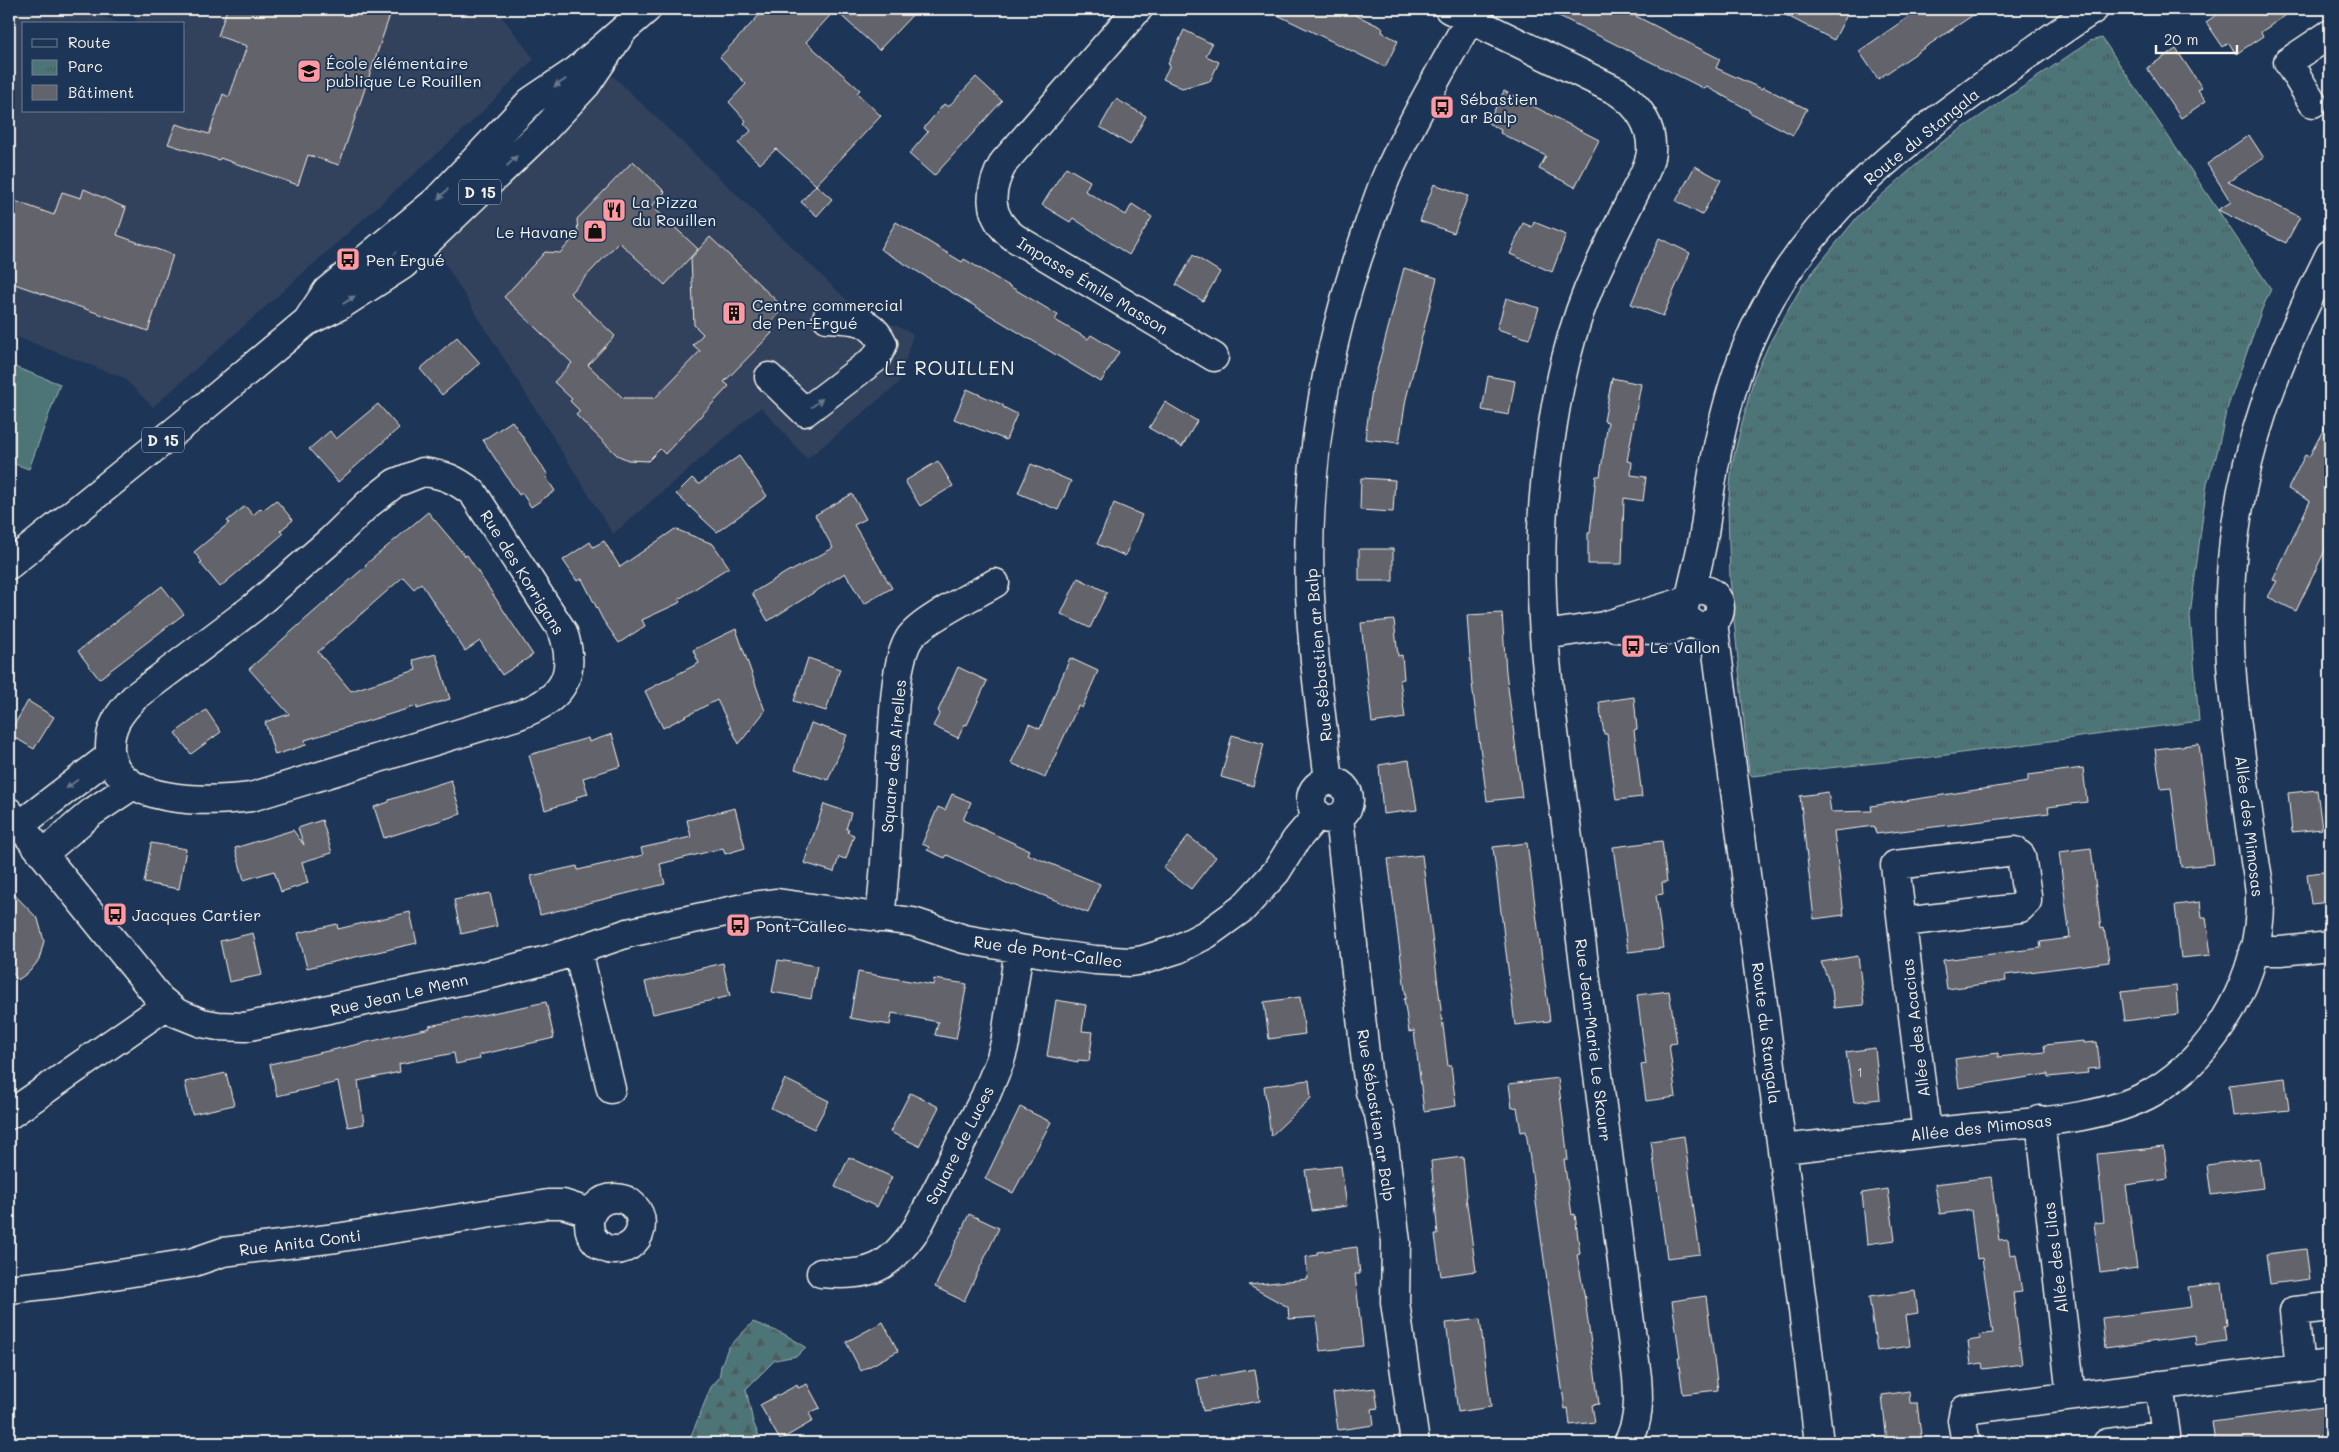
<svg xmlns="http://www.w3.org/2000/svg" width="2339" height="1452" viewBox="0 0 2339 1452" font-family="Mali,sans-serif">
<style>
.built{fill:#32435d}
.grass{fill:#4d7477;stroke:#a0b2b0}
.forest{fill:url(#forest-firs);stroke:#a0b2b0}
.park{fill:url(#park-tufts);stroke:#a0b2b0}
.building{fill:#63636c;stroke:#f4f1e8}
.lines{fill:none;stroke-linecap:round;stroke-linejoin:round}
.minor-casing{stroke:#f4f1e8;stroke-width:31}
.major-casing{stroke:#f4f1e8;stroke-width:31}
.minor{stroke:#1d3557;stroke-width:28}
.major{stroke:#1d3557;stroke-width:28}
.oneway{fill:#68778a}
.labels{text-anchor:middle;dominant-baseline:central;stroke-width:4;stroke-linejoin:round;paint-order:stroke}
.number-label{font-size:14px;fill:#d0cec9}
.shield{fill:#1d3557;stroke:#b4b9bc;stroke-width:1}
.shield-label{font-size:15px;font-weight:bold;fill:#f4f1e8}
.poi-label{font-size:16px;fill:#f4f1e8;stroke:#1d3557;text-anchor:start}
.street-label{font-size:16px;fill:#f4f1e8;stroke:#1d3557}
.quarter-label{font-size:19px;letter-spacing:1px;fill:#f4f1e8;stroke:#1d3557}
</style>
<defs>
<pattern id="forest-firs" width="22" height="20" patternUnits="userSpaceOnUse" patternTransform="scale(1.25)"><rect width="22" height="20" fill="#4d7477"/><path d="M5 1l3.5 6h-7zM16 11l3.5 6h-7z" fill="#4b5c5c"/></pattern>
<pattern id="park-tufts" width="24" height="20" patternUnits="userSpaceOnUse" patternTransform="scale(1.25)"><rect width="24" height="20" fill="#4d7477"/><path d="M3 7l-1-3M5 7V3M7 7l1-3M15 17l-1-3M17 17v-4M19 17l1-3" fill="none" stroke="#4b5c5c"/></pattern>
</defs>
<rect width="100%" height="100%" fill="#1d3557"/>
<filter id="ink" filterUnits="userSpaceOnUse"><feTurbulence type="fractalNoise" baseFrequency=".02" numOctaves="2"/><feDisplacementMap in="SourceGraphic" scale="10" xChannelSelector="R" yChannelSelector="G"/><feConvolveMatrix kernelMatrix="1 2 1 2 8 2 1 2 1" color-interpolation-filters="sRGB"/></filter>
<g filter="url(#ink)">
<!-- built -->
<path class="built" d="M9 9H84L121 24H24V111H184V24H134L139 9H496L534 59 471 123 153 407 124 378 9 334Z
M613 76 852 305 913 334 899 383 807 459 761 407 613 534 436 249 513 170Z"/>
<!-- grass -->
<path class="grass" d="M9 365 60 384 29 469 9 462Z"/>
<!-- forest -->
<path class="forest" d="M753 1322 784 1334 806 1347 797 1356 775 1360 746 1389 753 1422 762 1443H695L691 1436 711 1387 719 1378 721 1366 728 1348Z"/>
<!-- park -->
<path class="park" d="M2102 38 2271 289 2262 309 2226 412 2216 457 2207 483 2190 616 2199 721 1924 758 1752 776 1749 772 1730 579 1728 508 1732 464 1742 423 1754 377 1770 342 1803 284 1859 215 1941 143 2090 41Z"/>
<!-- building -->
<path class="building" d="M227 9H392L339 165 308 155 298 185 220 158 219 160 168 144 176 124 209 134 223 94 229 97 247 46 218 36Z
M765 9H918L879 50 835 10 806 42 860 90 857 93 881 116 816 185 776 149 760 164 738 143 751 131 744 123 746 121 729 102 746 84 720 57Z
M1265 9H1343L1383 28 1382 32 1398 41 1385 67Z
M1545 9H1622L1720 59 1716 68 1762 89 1763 87 1807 109 1793 135 1749 112V110L1707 87 1705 89Z
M1774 9H1850L1834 40Z
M1920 9H1982L1878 79 1859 51Z
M2225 9H2295L2261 32 2263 36 2236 54 2229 43 2223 47 2206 22Z
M1184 30 1212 44 1206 56 1219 62 1210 81 1182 88 1163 79 1170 65 1168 64Z
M2176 49 2202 88 2198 90 2206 101 2181 118 2147 68Z
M976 77 1002 101 934 176 909 154 928 132 924 128 944 104 948 107Z
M1504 91 1599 140 1575 187 1539 169 1546 156 1500 133 1501 130 1488 123Z
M1116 99 1146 116 1130 145 1100 127Z
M2249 135 2264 158 2228 182 2300 217 2286 243 2218 210 2231 202 2207 164Z
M633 161 665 192 652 206 698 249 665 285 619 242 570 293 615 336 588 365 623 398H655L700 351 693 345 703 334 694 325 691 258 710 237 784 308 766 327 772 333 724 382 729 386 665 454 660 449 648 461 628 460 617 455 576 415 580 411 570 401 572 399 554 382 572 363 504 297 545 252 560 253 578 233 577 219Z
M1695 166 1721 180 1702 215 1676 201Z
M1066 167 1090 181 1085 191 1126 215 1132 204 1152 217 1129 255 1073 218 1070 222 1042 205Z
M1434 184 1468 196 1454 233 1420 221Z
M816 185 832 199 817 216 801 202Z
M84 189 126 208 117 235 173 255 148 331 9 282V199L54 215 62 192 81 198Z
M896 222 962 262 964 259 1058 315 1055 320 1088 339 1091 335 1119 352 1101 382 880 249Z
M1534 222 1566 235 1552 272 1510 254 1523 223 1532 227Z
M1659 238 1690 253 1663 316 1631 304Z
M1193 255 1220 272 1203 301 1176 285Z
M1404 268 1437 278 1406 399 1399 443 1365 439 1372 389Z
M1506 298 1539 308 1529 339 1497 329Z
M457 337 480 363 442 395 420 369Z
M1488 376 1515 381 1509 415 1482 410Z
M1612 378 1641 384 1627 461 1632 462 1631 475 1646 477 1643 501 1624 498 1622 564H1588V533H1590L1596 476H1600L1608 422 1604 421Z
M967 389 1003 405V407L1017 414 1006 440 954 419Z
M1165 402 1197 421 1182 447 1149 428Z
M378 404 399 428 338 482 309 449 330 431 336 439Z
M2330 417V540L2296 611 2268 597 2277 581 2273 580 2310 501 2288 489 2305 455 2309 457Z
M512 421 548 475 546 477 555 491 531 507 522 493 519 495 483 440Z
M739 456 767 496 717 532 676 494 692 478 699 484Z
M938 461 953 486 920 506 905 481Z
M1031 464 1071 481 1058 510 1018 493Z
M1361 478 1395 480 1393 512 1360 510Z
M852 494 866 519 854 525 892 588 864 604 845 573 768 621 752 593 790 570 791 571 833 548 815 515Z
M276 500 293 520 280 531 283 534 220 587 200 563 202 562 194 552 229 523 227 521 245 506 253 515 261 508 263 510Z
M1114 503 1142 515 1125 556 1097 544Z
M428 512 465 556 467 555 533 655 502 675 480 641 465 651 421 583 414 589 403 577 318 652 351 691 416 670 413 660 436 654 450 699 417 709V706L305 740 306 745 275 755 265 722 289 714 249 669 366 566 365 565Z
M675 529 713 544 729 567 679 599 681 602 642 620 645 626 619 643 603 620 582 579 577 581 563 560 590 542 593 547 604 541 620 567Z
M1359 549H1393V581H1359Z
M1078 578 1107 592 1090 628 1061 614Z
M162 586 184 614 99 679 78 651Z
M1502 613 1506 672 1522 797 1487 801 1472 684 1467 615Z
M1394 620 1398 656 1402 655 1404 679 1400 680 1405 718 1372 723 1361 623Z
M736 629 765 711 739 744 717 700 663 728 645 691 699 663 693 650Z
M808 658 840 669 826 711 794 701Z
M1070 658 1098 671 1082 708 1078 706 1045 778 1011 763 1029 724 1040 729Z
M958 667 987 681 967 725 965 724 958 738 933 726 940 713 938 711Z
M1634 697 1637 729 1634 730 1642 797 1616 800 1607 734H1604L1599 702Z
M28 701 54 717 34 749 9 734Z
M206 710 221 732 191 754 175 733Z
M811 723 847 735 828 780 795 769Z
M612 734 621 766 583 778 588 794 576 797 577 800 545 810 529 755 588 738 589 742Z
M1232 735 1264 744 1253 786 1221 777Z
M2199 744 2214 864 2181 867 2171 788 2161 789 2155 749Z
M1409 760 1417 810 1383 814 1379 765Z
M2083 768 2087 802 2048 807 2049 813 1876 834 1874 826 1834 831 1844 915 1814 919 1800 796 1828 792 1831 812 1872 811 1871 806 2028 782V775Z
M451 780 461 814 384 838 374 807 389 802V800Z
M2317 790 2322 829 2292 832 2288 793Z
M952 794 971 802 963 820 1029 850 1027 854 1100 884 1088 913 1014 884 1013 886 947 855 945 858 927 850 929 847 922 844 938 807 945 810Z
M824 804 851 813 846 829H849L847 832 854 835 846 859 839 857 834 872 804 863Z
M735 808 745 848 725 854 723 848 660 864 665 884 540 915 531 876 577 866 578 870 643 855 641 848 691 837 687 820Z
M322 820 332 853 302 862 308 883 281 892 274 871 244 880 235 848 293 830 304 845 298 828Z
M1188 836 1216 857 1191 889 1163 868Z
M1662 841 1667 882H1662L1663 894 1656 895 1663 948 1628 952 1613 847Z
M151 843 186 849 179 889 144 883Z
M1527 843 1550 1021 1515 1025 1493 847Z
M2091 848 2101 929 2104 928 2109 962 2005 975 2006 981 1947 989 1943 960 2041 948 2040 942 2070 938 2059 852Z
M1422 855 1448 1066H1451L1456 1106 1424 1111 1414 1031 1409 1032 1404 999 1406 998 1388 859Z
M2330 871V902L2311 904 2307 874Z
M9 889 38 919 44 941 39 960 30 971 18 980 9 968Z
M490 893 497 926 461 934 454 900Z
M2200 902 2202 917H2206L2211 955 2181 958 2175 905Z
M410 912 417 943 307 968 298 933 337 924 338 929Z
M253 933 262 975 229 982 220 941Z
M1858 956 1864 1005 1834 1008 1832 989 1821 962Z
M778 960 817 966 811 999 772 992Z
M723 963 730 996 653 1014 645 982Z
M858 972 933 985 934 979 967 984 956 1039 935 1035 938 1022 892 1013 890 1025 850 1018Z
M2176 986 2178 1014 2125 1021 2121 992Z
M1669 991 1677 1043 1669 1044 1676 1097 1646 1101 1641 1065 1646 1064 1637 995Z
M1300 997 1305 1034 1269 1039 1264 1002Z
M1056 1000 1086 1005 1082 1031 1093 1032 1089 1061 1078 1060V1062L1047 1056Z
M546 1002 554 1038 479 1055 480 1059 456 1064 454 1053 399 1064 400 1072 358 1081 364 1124 348 1127 338 1082 277 1096 270 1064 430 1028 429 1026Z
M2084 1041V1043L2097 1042 2100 1068 2087 1069 2088 1073 2048 1077V1074L1959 1088 1955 1059 1998 1053V1057L2045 1052 2044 1045Z
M1875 1048 1880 1099 1854 1102 1846 1052Z
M226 1073 234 1105 192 1114 185 1082Z
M1558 1078 1568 1160H1564L1572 1215 1575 1214 1580 1254 1577 1255 1585 1299 1599 1404 1592 1405 1595 1422 1570 1425 1568 1408 1565 1409 1526 1131 1521 1132 1517 1107 1512 1108 1509 1084Z
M2285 1078 2289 1110 2233 1116 2229 1085Z
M785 1079 829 1101 814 1129 771 1108Z
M1309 1080 1311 1098 1271 1136 1264 1086Z
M910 1093 939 1107 919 1146 890 1132Z
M1020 1107 1051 1122 1013 1193 985 1179Z
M1684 1136 1700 1254 1667 1258 1651 1141Z
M2164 1147 2168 1179 2126 1185 2137 1268 2100 1273 2094 1223 2104 1222 2097 1154Z
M849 1157 892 1177 877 1207 835 1187Z
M1463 1157 1467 1197H1466L1476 1271 1441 1276 1435 1235H1438L1431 1161Z
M2259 1158 2263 1188 2211 1195 2207 1165Z
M1341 1166 1347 1206 1312 1211 1305 1170Z
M1991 1177 1999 1240 2008 1239 2010 1255 2016 1254 2022 1292 2013 1293 2022 1364 1983 1369 1982 1363 1971 1365 1968 1341 1980 1339 1979 1335 1993 1333 1982 1258 1977 1259 1971 1210 1940 1214 1935 1184Z
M1888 1189 1895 1240 1867 1244 1862 1193Z
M969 1214 999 1228 964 1301 935 1287Z
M1357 1247 1360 1274H1355L1363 1346 1320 1351 1316 1317 1289 1319 1288 1307 1248 1285 1308 1279 1306 1257 1317 1255V1252Z
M2306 1249 2310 1279 2270 1284 2266 1254Z
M2222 1283 2227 1325 2224 1326 2226 1341 2196 1345 2195 1336 2105 1348 2102 1318 2191 1307 2188 1287Z
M1915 1291 1918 1313 1906 1315 1910 1346 1877 1351 1869 1297Z
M1706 1296 1718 1390 1683 1394 1678 1358H1680L1672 1301Z
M1480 1319 1491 1407 1458 1412 1446 1323Z
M883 1322 898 1351 861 1371 846 1342Z
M1255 1369 1260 1401 1203 1411 1197 1379Z
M807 1384 820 1408 809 1413 813 1421 780 1440 760 1405 797 1385 798 1388Z
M1375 1388 1378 1408 1372 1409 1374 1425 1338 1430 1333 1393Z
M1909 1391 1910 1403H1917L1922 1443H1887L1882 1395Z
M2323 1407 2327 1438 2281 1443H2215L2212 1422Z"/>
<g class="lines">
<!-- minor casing -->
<g class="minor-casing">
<path id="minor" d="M1138 9 1004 162C988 190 986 217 1015 238L1214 357
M1449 9 1617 91C1638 105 1653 125 1651 152 1649 169 1638 185 1631 200 1616 230 1601 260 1588 290 1563 351 1552 420 1545 485 1532 613 1556 742 1572 869 1594 1038 1614 1208 1637 1377 1639 1402 1639 1421 1628 1443
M2313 103 2288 62 2330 34
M769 377 805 412 876 358 883 344C871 318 852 319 827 318
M423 472C445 475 455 479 473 493L563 632C579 679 559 701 516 716L251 797C211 802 114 806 110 750 109 727 119 713 135 697L254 607 330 541 367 505 395 483Z
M1684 608a18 18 0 1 1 36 0a18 18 0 1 1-36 0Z
M1691 593C1694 578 1698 564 1701 549 1706 528 1707 506 1711 485 1718 441 1728 396 1744 354 1792 228 1900 143 2007 69 2036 49 2064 28 2094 9
M1713 622 1803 1310 1819 1443
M1616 628 1669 631 1691 622
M1545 635 1604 626 1686 601
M1329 781C1323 730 1316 680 1312 628 1302 503 1319 376 1358 257 1368 229 1376 200 1388 173 1414 117 1445 62 1476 9
M1311 800a19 19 0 1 1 38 0a19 19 0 1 1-38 0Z
M9 812 160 999 177 1013 202 1023 218 1026 245 1027 496 973 551 959 628 933 753 906 777 903 913 922 964 939 1049 954 1095 960 1130 962 1143 960 1178 949 1207 934 1243 908 1276 872 1296 840 1318 814
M1339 817 1367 1072 1370 1092 1379 1114 1384 1144 1396 1242 1395 1302 1415 1443
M20 825 111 755
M43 854 91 813 133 785
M880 918C887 860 888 801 892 743 894 715 895 662 909 639 920 621 975 595 995 583
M1903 922 2020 908 2027 901V895L2021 856 2015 851 1895 865 1927 1133
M578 951 611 1089
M2253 951H2281L2330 946
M9 1115 167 1005
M2040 1120 2071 1396
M1782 1149C1845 1142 1909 1135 1972 1128 2029 1122 2103 1121 2153 1092 2218 1053 2261 974 2260 899 2260 886 2257 873 2255 861 2251 831 2246 802 2243 772 2234 707 2226 640 2231 575 2238 455 2278 359 2330 254
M589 1224a26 26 0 1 1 52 0a26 26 0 1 1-52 0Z
M821 1273C871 1277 888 1269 917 1228L985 1097 1000 1061 1005 1043 1019 949
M9 1289 62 1283 191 1263 223 1252 336 1238 548 1204H563L591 1213
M2300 1368 2294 1311 2330 1307
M1966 1443 1962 1420 1964 1410 2330 1364
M2107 1443 2166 1435 2159 1385"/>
</g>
<!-- major casing -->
<g class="major-casing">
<path id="major" d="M307 321 327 291 436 201 531 101 577 70 647 9
M9 565 184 424 306 322 341 305 403 265 543 131 586 85 624 29"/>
</g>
<!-- minor -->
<use href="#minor" class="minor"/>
<!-- major -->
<use href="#major" class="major"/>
</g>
<!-- one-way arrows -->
<defs><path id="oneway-solid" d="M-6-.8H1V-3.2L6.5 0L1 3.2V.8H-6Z" transform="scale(1.25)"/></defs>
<g class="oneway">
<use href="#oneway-solid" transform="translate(560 83) rotate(147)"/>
<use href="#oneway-solid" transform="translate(512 161) rotate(-44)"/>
<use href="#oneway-solid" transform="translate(443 194) rotate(135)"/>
<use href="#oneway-solid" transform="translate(349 300) rotate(-33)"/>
<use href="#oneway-solid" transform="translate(817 403) rotate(-37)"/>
<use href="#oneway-solid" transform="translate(72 784) rotate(143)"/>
</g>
</g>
<!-- icons -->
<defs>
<g id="school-square" transform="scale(1.25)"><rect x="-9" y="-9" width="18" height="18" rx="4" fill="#ff9aa2" stroke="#1d3557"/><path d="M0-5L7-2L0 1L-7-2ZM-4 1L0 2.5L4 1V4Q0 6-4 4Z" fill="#111"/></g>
<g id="bus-square" transform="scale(1.25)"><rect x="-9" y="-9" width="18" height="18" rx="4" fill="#ff9aa2" stroke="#1d3557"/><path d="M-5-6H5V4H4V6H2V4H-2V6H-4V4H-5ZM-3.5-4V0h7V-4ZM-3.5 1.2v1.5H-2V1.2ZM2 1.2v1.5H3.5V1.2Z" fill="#111"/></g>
<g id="restaurant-square" transform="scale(1.25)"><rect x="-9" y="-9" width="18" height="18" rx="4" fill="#ff9aa2" stroke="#1d3557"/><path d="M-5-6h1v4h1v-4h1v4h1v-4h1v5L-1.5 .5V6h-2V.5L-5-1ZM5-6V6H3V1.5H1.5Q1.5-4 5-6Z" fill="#111"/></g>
<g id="shop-square" transform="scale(1.25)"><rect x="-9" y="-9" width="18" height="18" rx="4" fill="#ff9aa2" stroke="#1d3557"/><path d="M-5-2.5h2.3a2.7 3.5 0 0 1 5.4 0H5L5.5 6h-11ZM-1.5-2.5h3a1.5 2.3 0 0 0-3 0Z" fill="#111"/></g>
<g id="building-square" transform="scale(1.25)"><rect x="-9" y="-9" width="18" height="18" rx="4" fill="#ff9aa2" stroke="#1d3557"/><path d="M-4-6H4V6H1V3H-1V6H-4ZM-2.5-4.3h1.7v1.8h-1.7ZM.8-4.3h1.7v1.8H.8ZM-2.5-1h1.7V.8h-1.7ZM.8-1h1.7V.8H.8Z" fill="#111"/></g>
</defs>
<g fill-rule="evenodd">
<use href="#school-square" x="309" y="71"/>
<use href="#bus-square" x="1442" y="107"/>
<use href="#restaurant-square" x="614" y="210"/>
<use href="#shop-square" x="595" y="231"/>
<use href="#bus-square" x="348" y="259"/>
<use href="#building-square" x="734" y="313"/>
<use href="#bus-square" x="1633" y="646"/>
<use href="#bus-square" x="115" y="914"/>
<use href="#bus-square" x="738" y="925"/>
</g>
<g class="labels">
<!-- number labels -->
<g class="number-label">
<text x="1860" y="1071">1</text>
</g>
<!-- shield labels -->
<g class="shield">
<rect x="459" y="179.5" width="42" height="25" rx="4"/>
<rect x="142" y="427.5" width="42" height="25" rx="4"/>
</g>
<g class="shield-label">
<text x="480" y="192">D 15</text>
<text x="163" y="440">D 15</text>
</g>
<!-- poi labels -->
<g class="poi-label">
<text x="326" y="62">École élémentaire<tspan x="326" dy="18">publique Le Rouillen</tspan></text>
<text x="1460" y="98">Sébastien<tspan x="1460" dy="18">ar Balp</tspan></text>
<text x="632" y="201">La Pizza<tspan x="632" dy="18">du Rouillen</tspan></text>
<text x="578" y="231" text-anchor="end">Le Havane</text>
<text x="366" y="259">Pen Ergué</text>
<text x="752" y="304">Centre commercial<tspan x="752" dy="18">de Pen-Ergué</tspan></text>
<text x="1650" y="646">Le Vallon</text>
<text x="132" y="914">Jacques Cartier</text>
<text x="756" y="925">Pont-Callec</text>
</g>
<!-- street labels -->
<g class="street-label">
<text transform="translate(1921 136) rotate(-39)">Route du Stangala</text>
<text transform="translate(1093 285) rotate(31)">Impasse Émile Masson</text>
<text transform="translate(523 572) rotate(58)">Rue des Korrigans</text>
<text transform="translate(1318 655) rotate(-95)">Rue Sébastien ar Balp</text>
<text transform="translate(893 756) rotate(-85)">Square des Airelles</text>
<text transform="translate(2250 826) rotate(83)">Allée des Mimosas</text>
<text transform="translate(1048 951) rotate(8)">Rue de Pont-Callec</text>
<text transform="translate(399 994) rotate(-13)">Rue Jean Le Menn</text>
<text transform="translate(1915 1028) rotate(-97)">Allée des Acacias</text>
<text transform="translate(1767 1033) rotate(83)">Route du Stangala</text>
<text transform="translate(1594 1040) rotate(83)">Rue Jean-Marie Le Skourr</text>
<text transform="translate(1377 1115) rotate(81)">Rue Sébastien ar Balp</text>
<text transform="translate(1981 1127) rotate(-6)">Allée des Mimosas</text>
<text transform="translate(959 1145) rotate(-63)">Square de Luces</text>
<text transform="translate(300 1242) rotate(-7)">Rue Anita Conti</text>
<text transform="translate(2055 1258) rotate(-97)">Allée des Lilas</text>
</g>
<!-- quarter labels -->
<g class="quarter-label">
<text x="950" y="367">LE ROUILLEN</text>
</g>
</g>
<!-- margin -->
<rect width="2339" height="1452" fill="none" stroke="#1d3557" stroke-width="30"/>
<rect x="15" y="15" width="2309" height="1422" fill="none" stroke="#f4f1e8" stroke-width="2" filter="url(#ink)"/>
<!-- legend -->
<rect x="22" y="22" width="162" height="90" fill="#1d3557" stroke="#738091"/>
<rect x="32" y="39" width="25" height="8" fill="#1d3557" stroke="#738091"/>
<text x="68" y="48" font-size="15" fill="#f4f1e8">Route</text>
<rect x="32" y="60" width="25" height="15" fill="url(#park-tufts)" stroke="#738091"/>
<text x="68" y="72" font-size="15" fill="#f4f1e8">Parc</text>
<rect x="32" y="85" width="25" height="15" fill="#63636c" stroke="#738091"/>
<text x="68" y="98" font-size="15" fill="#f4f1e8">Bâtiment</text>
<!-- scale -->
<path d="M2156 45v8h81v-8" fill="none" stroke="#f4f1e8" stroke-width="2.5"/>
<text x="2164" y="45" font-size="15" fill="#f4f1e8" stroke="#1d3557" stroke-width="4" paint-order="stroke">20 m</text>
</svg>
